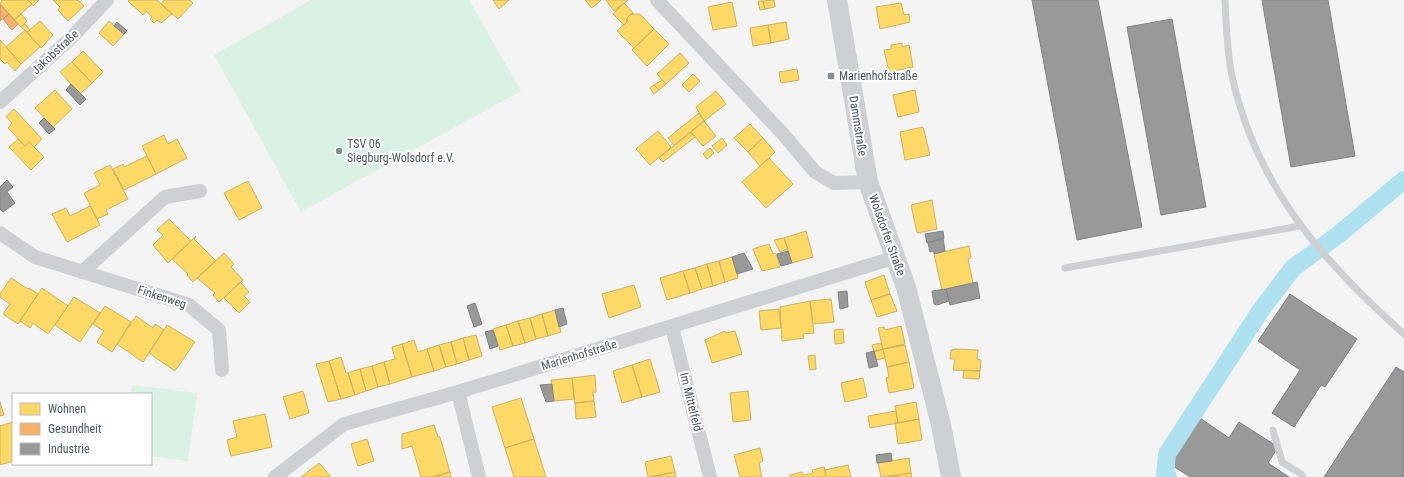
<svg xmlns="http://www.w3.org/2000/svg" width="1404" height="477" viewBox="0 0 1404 477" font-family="'Roboto Condensed',sans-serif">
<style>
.green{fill:#d9f2e3}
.homes{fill:#ffd966;stroke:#c9b264}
.health{fill:#f6b26b;stroke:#c29668}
.industry{fill:#999;stroke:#818588}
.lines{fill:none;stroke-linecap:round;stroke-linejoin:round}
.canal{stroke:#aee2f0;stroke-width:18}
.lane{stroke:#ced0d2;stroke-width:7}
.street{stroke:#ced0d2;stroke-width:14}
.secondary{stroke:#ced0d4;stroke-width:20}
.poi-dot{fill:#868d94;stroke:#fff;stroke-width:1.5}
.labels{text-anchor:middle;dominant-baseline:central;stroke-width:4;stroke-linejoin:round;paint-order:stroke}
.street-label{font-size:12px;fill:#4a5661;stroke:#fff}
.poi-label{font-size:12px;fill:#4a5661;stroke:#fff;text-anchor:start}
</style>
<rect width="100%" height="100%" fill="#f4f4f4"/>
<!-- green -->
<path class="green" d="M311 0H469L521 91 301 212 214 55Z
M132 385 197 393 188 461 151 456V394H131Z"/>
<!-- homes -->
<path class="homes" d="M2 0H28L32 4 14 20 0 4Z
M28 0H39L33 6Z
M53 0H78L84 6 68 21 58 10 60 7Z
M129 0H157L172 14 161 23 157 20 154 23 150 19 152 17 146 11 143 15 128 1Z
M164 0H190L193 3 178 19 161 4Z
M493 0H509L499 9Z
M585 0H601L592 8Z
M606 0H628L614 11Z
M774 0 775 7 765 9 763 1Z
M758 1H763L765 9 760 10Z
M732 2 737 26 713 30 708 7Z
M624 3 634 14H631L627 18V22L624 25 613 14Z
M901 3 904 15 909 14 910 22 880 29 876 7Z
M21 14 27 21 21 27 14 20Z
M631 14H640L654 29 634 48 617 31 627 22V18Z
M40 21 53 35 41 48 27 32Z
M109 21 124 34 113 46 99 33Z
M786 22 789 39 771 43 768 25Z
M25 24 30 30 27 32 21 27Z
M768 25 771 43 753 46 750 28Z
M654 29 669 44 647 66 632 50Z
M25 30 40 47 21 64 6 47Z
M0 40 21 64 15 71 7 62 5 64 0 59Z
M902 43V47L909 45 913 67 889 72 884 50 891 49V45Z
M83 51 103 72 92 83 72 62Z
M680 53 689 63 666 84 657 74Z
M72 62 92 83 80 94 60 72Z
M797 69 799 80 781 83 779 72Z
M693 74 700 81 689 92 682 85Z
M662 80 666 84 659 90 654 85Z
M654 85 659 90 654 94 650 88Z
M55 90 72 109 53 127 35 108Z
M915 90 919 112 898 117 893 95Z
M716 91 726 104 704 121 696 107Z
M14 109 42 139 34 147 29 142 25 146 8 128 12 123 6 117Z
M699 113 704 121 674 145 668 138Z
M704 121 716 136 703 146 691 132Z
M750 124 763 138 748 152 734 138Z
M923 127 930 155 905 160 900 132Z
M658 131 671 147 650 165 636 149Z
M691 132 695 137 663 162 659 158Z
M164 135 168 144 177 139 187 158 156 174 142 146Z
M722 138 727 145 718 153 712 146Z
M763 138 775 152 760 166 748 152Z
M18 139 25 146 29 142 44 157 31 170 9 147Z
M710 148 714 153 707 159 703 154Z
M147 156 156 174 124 190 113 169 123 164 124 167Z
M769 158 793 184 766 208 742 182Z
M110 165 128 199 106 210 108 214 97 219 84 193 100 185 94 173Z
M248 181 262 208 239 220 224 193Z
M932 200 937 229 917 233 911 205Z
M90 206 100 225 67 242 52 214 66 208 70 216Z
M169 219 191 241 168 263 153 245 163 235 157 230Z
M806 231 813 257 792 263 784 238Z
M196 236 194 239 216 261 193 282 187 275 188 274 172 259Z
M784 238 788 249 780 252 774 240Z
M769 244 773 254 776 253 780 267 762 271 753 249Z
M969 246 971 258 968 259 973 283 942 290 934 254Z
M224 253 234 264 231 267 243 280 219 302 213 295 215 293 197 278Z
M732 257 738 278 725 282 719 261Z
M719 261 725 282 713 286 707 264Z
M707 264 713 286 702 289 695 268Z
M695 268 702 289 690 293 683 271Z
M683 271 690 293 667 300 660 278Z
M884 275 890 294 871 300 865 282Z
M11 278 28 289 29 288 38 294 18 324 3 314 10 304 0 297V294Z
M240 282 249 292 244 296 250 302 239 313 224 298Z
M634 285 641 307 609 318 602 294Z
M42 288 68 306 48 334 33 323 30 328 20 321Z
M890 294 897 311 877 317 871 300Z
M74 297 100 313 80 342 55 325Z
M831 299 834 322 813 324 810 301Z
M810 301 814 333 803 334 804 338 782 341 780 307Z
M105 306 131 322 112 352 97 342 104 331 93 324Z
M779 309 781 328 761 330 759 311Z
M555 310 561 332 548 336 542 314Z
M542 314 548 336 536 339 530 318Z
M136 316 153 328 155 324 164 330 143 362 117 344Z
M530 318 536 339 525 343 518 321Z
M518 321 525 343 513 346 506 325Z
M167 325 195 342 175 371 149 353Z
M506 325 513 346 500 350 493 329Z
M901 326 905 344 883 349 878 328 884 327 885 330Z
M843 329 844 343 835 344 834 330Z
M725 331 726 333 735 331 742 354 712 363 705 340Z
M476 335 482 356 469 360 463 338Z
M463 338 469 360 457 364 451 342Z
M414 340 418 352 427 349 434 371 412 377 402 344Z
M451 342 457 364 446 367 439 345Z
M881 343 883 349 874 352 872 345Z
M402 344 412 377 390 384 384 362 395 359 392 347Z
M439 345 446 367 434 371 427 349Z
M905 345 909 362 887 367 883 349Z
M883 349 885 358 876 360 874 351Z
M954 349 978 350 977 359 981 360 980 371 953 370 955 359H950L951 350H954Z
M815 355 816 369 810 370 808 356Z
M341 357 346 373H348L355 395 341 399 329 361Z
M650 359 660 392 642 397 632 365Z
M329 361 341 399 328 402 316 364Z
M384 362 390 384 378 387 372 366Z
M909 362 914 388 889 393 886 378 889 377 887 367Z
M632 365 642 397 622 403 613 371Z
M372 366 378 387 366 391 360 369Z
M360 369 366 391 355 395 348 373Z
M964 370 980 371 979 379 963 378Z
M595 375 596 392H593L594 401 575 403 572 378Z
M572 378 574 399 554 401 551 380Z
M863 378 867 397 845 402 841 383Z
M303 391 309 413 290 419 283 397Z
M748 391 751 420 733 422 730 393Z
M521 398 534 439 505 448 492 407Z
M594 401 596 417 576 419 575 403Z
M0 402 4 415 0 416Z
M916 402 919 419 898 423 895 406Z
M896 411 898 423 870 428 868 416Z
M265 414 272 447 231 456 227 440 237 437 233 421Z
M919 419 922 440 898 444 895 423Z
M13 422V461L0 465V426Z
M434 425 438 437H440L450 472 433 477H421L412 446 402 449V434Z
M367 439 374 461 358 466 351 444Z
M534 439 546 477H514L505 448Z
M760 448 763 461 759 463 762 477H740L734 455Z
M671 456 675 472 648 477 645 462Z
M909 458 911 473 881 477 878 463Z
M319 463 331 477H301Z
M848 465 851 477H826L825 470Z
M824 467 826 477H790V475L802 472 803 475 813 473 812 470Z
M450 472 451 477H433Z
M675 472 676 477H652Z
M911 473 912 477H888Z"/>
<!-- health -->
<path class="health" d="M0 4 9 14 0 21Z
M9 14 18 24 12 30 3 19Z"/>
<!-- industry -->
<path class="industry" d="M1032 0H1098L1142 227 1077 240Z
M1262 0H1328L1355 156 1291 167Z
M1172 19 1206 207 1161 215 1127 27Z
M117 22 127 31 124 34 114 26Z
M71 84 86 99 80 105 66 90Z
M44 118 55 129 49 134 39 123Z
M7 180 13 187 7 192 15 203 3 212 0 209V187Z
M943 231 944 238 927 243 925 234Z
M943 238 945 251 934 254V251L930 252 928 243Z
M788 251 792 263 781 266 777 254Z
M744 253 753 269 737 274 732 257Z
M977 282 980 298 950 305 946 289Z
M946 289 949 301 937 305 934 304 932 291Z
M847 291 848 307 840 309 838 292Z
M1290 294 1357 339 1325 387 1321 385 1294 427 1272 413 1300 370 1258 341Z
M475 303 482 324 474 327 467 306Z
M563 308 567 324 559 327 555 310Z
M493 330 498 346 490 349 485 332Z
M874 351 878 366 869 368 866 353Z
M1396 367 1404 372V477H1324Z
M552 384 554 401 546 402 540 385Z
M1200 418 1229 438 1239 422 1278 447 1268 463 1289 477H1190L1170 464Z
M891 453 892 461 877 463 876 455Z"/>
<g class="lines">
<!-- canal -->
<path class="canal" d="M1168 477 1165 475 1167 454 1261 310 1293 268 1338 235 1404 180"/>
<!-- lane -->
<path class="lane" d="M1225 0C1226 25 1227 52 1232 76 1256 186 1322 261 1404 334
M1065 268 1300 226
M1273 430 1282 462 1301 474 1303 477"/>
<!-- street -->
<path class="street" d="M657 0 784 135 815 172 834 183 868 182
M0 102 71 38 107 0
M0 233 35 257 189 305 219 330 222 370
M82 272 165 197 200 191
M672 327 710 477
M458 392 479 477
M275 477 344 424 458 392 896 257"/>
<!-- secondary -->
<path class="secondary" d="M837 0 868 182 906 287 941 425 951 477"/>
</g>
<!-- markers -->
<g class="poi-dot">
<rect x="827" y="72" width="8" height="8" rx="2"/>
<circle cx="339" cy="151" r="4"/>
</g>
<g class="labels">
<!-- street labels -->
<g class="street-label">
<text transform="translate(55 52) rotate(-43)">Jakobstraße</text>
<text transform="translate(858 126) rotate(81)">Dammstraße</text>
<text transform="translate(887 235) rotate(70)">Wolsdorfer Straße</text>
<text transform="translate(162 297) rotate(18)">Finkenweg</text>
<text transform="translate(579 355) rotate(-17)">Marienhofstraße</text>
<text transform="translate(691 402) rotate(76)">Im Mittelfeld</text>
</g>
<!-- poi labels -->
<g class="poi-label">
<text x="839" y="76">Marienhofstraße</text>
<text x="347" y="144">TSV 06<tspan x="347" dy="14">Siegburg-Wolsdorf e.V.</tspan></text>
</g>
</g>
<!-- legend -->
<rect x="12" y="393" width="140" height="72" fill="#ffffff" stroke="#b7bbc0"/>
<rect x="20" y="403" width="20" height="12" fill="#ffd966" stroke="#b7bbc0"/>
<text x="48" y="413" font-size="12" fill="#4a5661">Wohnen</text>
<rect x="20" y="423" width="20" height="12" fill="#f6b26b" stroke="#b7bbc0"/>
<text x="48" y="433" font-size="12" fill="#4a5661">Gesundheit</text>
<rect x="20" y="443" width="20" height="12" fill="#999999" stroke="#b7bbc0"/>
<text x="48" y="453" font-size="12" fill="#4a5661">Industrie</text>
</svg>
